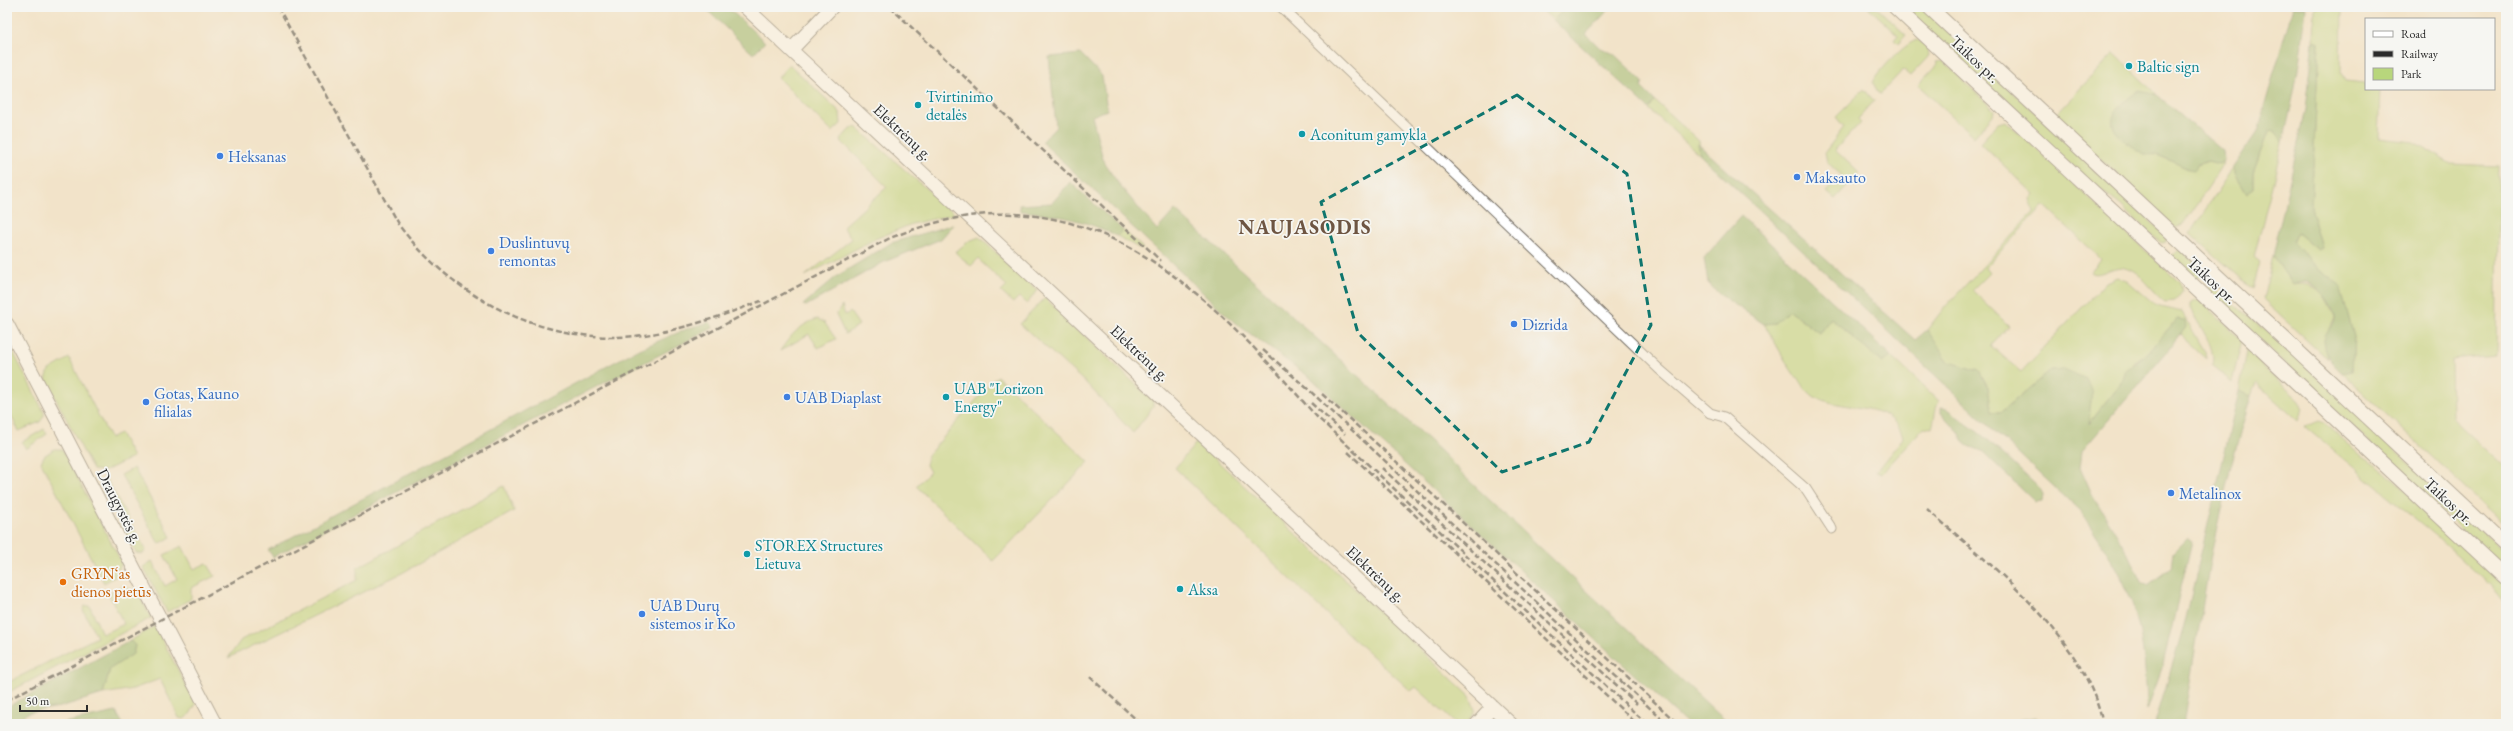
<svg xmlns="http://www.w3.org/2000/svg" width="2513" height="731" viewBox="0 0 2513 731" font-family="'EB Garamond',serif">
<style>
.green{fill:#b8d67c;stroke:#728054}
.forest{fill:#92b76c;stroke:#5e714c}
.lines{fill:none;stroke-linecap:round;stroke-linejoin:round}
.street-casing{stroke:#716b62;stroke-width:11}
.secondary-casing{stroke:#716b62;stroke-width:15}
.primary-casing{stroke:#716b62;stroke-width:16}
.street{stroke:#fff;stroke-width:9}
.secondary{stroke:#fff;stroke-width:13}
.primary{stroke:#fff;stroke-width:14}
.rail{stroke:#2b2b2b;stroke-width:2.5;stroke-dasharray:6 3;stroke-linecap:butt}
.marked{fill:none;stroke:#0f766e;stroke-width:3;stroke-dasharray:8 5;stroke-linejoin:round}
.culture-dot{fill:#0f9aa8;stroke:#f6f6f2;stroke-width:1.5}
.shop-dot{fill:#3f7fe0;stroke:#f6f6f2;stroke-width:1.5}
.food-dot{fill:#e8710a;stroke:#f6f6f2;stroke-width:1.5}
.labels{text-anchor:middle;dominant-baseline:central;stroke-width:3.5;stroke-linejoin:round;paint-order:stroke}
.street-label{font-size:16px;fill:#2b2b2b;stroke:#f6f6f2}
.culture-label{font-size:16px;fill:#0d838f;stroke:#f6f6f2;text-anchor:start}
.shop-label{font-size:16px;fill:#366cbe;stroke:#f6f6f2;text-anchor:start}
.food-label{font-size:16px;fill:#c56008;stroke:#f6f6f2;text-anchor:start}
.district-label{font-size:20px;font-weight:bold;letter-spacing:1px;fill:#6e5542;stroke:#f6f6f2}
</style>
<rect width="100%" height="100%" fill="#f6f6f2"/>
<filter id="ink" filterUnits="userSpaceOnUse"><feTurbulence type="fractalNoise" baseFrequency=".025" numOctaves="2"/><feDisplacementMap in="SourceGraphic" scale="8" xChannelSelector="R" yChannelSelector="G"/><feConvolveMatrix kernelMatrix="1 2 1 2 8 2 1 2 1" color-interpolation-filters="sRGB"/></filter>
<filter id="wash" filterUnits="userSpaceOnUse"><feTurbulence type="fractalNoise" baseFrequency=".012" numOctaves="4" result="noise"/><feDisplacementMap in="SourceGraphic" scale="16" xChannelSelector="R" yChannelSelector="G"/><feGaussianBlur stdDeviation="0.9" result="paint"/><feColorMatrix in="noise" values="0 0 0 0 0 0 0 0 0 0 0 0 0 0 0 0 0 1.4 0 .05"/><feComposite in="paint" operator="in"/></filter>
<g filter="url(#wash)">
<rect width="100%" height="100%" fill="#f2e3c9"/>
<!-- green -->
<path class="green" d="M1539 7H1567L1553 20Z
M1868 7H1876L1906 35 1898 44 1894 40 1898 35Z
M1903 7H1922L2166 236V242L2161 243 2120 205 2082 175Z
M2315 7H2342L2341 74 2345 81 2366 83V89H2380L2378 138 2414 142 2452 164 2499 166 2496 355 2451 359 2452 418 2506 468V526L2342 373 2352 371 2354 337 2340 286 2319 270 2293 241 2298 233 2318 250 2322 248 2311 210 2319 43 2314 41Z
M1918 40 1927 46 1928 57 1910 76 1903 70 1881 93 1878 92 1873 83C1876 73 1908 40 1918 40Z
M2114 53 2157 95 2138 91 2126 143 2167 159 2187 169 2208 161 2219 164 2224 160 2223 165 2183 225 2175 228 2054 116Z
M1943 61 1994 110 1993 115 1974 137 1918 85 1938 64 1936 62Z
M789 64 840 112 841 124 832 132 778 78Z
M1864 89 1874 101 1858 119 1861 122 1835 150 1859 173 1835 199 1827 192 1842 176 1827 162 1825 152 1844 127 1836 117Z
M1655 101 1699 141 1700 155 1649 109Z
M2006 121 2179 282 2183 291 2175 301 2165 302C2152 293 2141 272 2125 268 2113 264 2099 279 2090 272L2101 259 2044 205 1985 268 1989 273 1972 290 2009 326 1991 346 2021 372 2106 282 2118 277 2129 282 2157 306 2182 312 2205 352 2206 359 2180 335 2186 327 2177 319 2145 356 2134 362 2125 378 2087 425 2092 393 2051 370 2001 412H1991L1988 387 1979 371 1949 363 1927 330 1944 308 2034 212 2030 199 2034 194 1980 143 1998 123Z
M856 127 955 214 912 224 875 239 805 276 852 239 843 227 887 187 840 140 850 129Z
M2274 131 2283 142 2254 257 2260 262 2253 289 2190 233 2232 169 2247 194 2253 189V172L2268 132Z
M1123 230 1142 247V250L1117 236Z
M979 237 1037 290 1027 304 1019 297 1013 303 1001 292 1007 286 978 259 971 266 955 252 969 241Z
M2180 249 2206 273 2194 279 2170 257Z
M2273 256 2293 285C2318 280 2327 297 2335 318L2324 342 2327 359 2263 300Z
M2211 286 2274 337 2506 553V572L2207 290Z
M1045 298 1153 401V407L1133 433 1088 385 1020 324Z
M2194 300H2199L2242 340 2232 382 2212 366C2217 346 2198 325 2190 308V303Z
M842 306 845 315 850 312 859 325 845 334 836 315Z
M1789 310 1819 333 1831 318 1882 363 1891 356 1939 401C1934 411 1935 419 1932 428L1924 427 1882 473 1876 471 1903 438C1895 404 1853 410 1826 401 1821 399 1815 398 1812 395 1791 377 1779 347 1764 324L1776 323Z
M817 319 824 322 836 339 818 348 809 334 780 351C790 336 799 325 817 319Z
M7 340 44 412V416L40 422 19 431 9 412H7Z
M2248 346 2268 372 2299 400 2303 409 2298 421 2256 383 2251 396 2239 391Z
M69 358 110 438 120 433 133 457 105 471 93 470 46 380 49 370Z
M997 376 1089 462 993 561 916 486 930 472 926 465 928 455Z
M2319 421 2325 423 2362 456 2380 467 2506 586V605L2490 585 2435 535 2305 427Z
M44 429 47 434 26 449 22 442Z
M1197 442 1470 696 1475 710 1467 724H1456L1416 687 1411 691 1335 622 1175 468Z
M54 449H62L122 563 115 577 104 583 41 462 44 456Z
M134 468 171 537 159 544 121 475Z
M107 480 146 550 143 554 136 553 104 492 105 482Z
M504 486 514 511 402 573 228 658 241 640 357 580V568Z
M182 546 194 569 207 563 215 576 191 588V599L167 612 143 567 152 561 165 586 177 579 164 555Z
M122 586 137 591 151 618 7 693V683L97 637 83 610 85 606H90L102 634 124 624 108 593Z
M155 626 196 704 190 714 184 719 179 718 160 679 133 689 103 694 110 669 133 654 135 646 130 641Z"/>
<!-- forest -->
<path class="forest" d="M704 7H727L765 42 753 54Z
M1567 7H1611L1586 34 1599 47 1614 54 1643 82 1641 87 1655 101 1649 109 1553 20Z
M2293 7H2306C2302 53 2294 97 2283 142L2274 131 2268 132 2253 172V189L2247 194 2232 169 2257 132Z
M2314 41 2319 43 2311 210 2322 248 2318 250 2298 233 2293 241 2319 270 2340 286 2354 337 2352 371 2342 373C2332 363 2317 349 2327 333 2330 328 2336 324 2335 317 2333 305 2319 284 2306 282 2302 282 2297 284 2293 285L2273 256 2306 108Z
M1081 54 1102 76 1107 110 1092 116 1104 163 1121 187 1157 230 1175 210 1443 453 1464 476 1729 724H1688L1312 379 1234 322 1042 142 1056 127 1049 57Z
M2138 91 2157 95 2223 151 2224 160 2219 164 2208 161 2198 164 2194 170C2177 168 2164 152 2146 155 2110 133 2097 120 2138 91Z
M1698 144 1915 340 1927 330 1949 362 1979 371 1988 387 1992 412H2001L2051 370 2064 369 2086 379 2092 393 2088 424 2125 378V370L2145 356 2177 319 2185 320 2186 327 2166 353 2082 451 2080 467 2092 494 2127 552 2142 584 2148 585 2172 567 2174 552 2188 538 2192 541 2162 668 2147 710C2146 663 2142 617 2120 575 2109 553 2094 533 2081 512L1700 155Z
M1070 182 1123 230 1117 236C1086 220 1054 214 1020 211L1019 205 1052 203Z
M1741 216 1891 356 1882 363 1831 318 1819 333 1789 310 1776 323 1764 324 1719 294 1708 283 1704 258Z
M954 224 941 239 884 262 806 306 803 305 837 276 891 243Z
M710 322 713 328 594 388 273 557 268 550 635 351 689 328Z
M2239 391 2251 396 2230 469 2211 555 2183 724H2155L2186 618Z
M1941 408 1947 409 1987 439 2040 489 2043 494 2042 501 2035 502 1982 451 1969 446 1962 440 1960 434 1941 413Z
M130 641 135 645 133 654 110 669 103 694 60 707 30 712 7 724V707Z
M116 712 123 724H59Z
M2036 717 2043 724H2016L2018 720Z"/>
</g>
<g filter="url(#ink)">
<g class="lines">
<!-- street casing -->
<g class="street-casing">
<path id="street" d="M1281 7 1659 369 1710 413 1724 417 1806 489 1832 529"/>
</g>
<!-- secondary casing -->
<g class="secondary-casing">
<path id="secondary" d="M745 7 1511 724
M791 50 832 7
M7 324 215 724
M1477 724 1493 707"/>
</g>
<!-- primary casing -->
<g class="primary-casing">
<path id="primary" d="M1895 7 2506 578
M1929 7 2506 546"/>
</g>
<!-- street -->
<use href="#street" class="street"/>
<!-- secondary -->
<use href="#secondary" class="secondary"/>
<!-- primary -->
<use href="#primary" class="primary"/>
<!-- rail -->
<path class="rail" d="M278 7 398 224C449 292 528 337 615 337 665 337 716 318 761 301
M890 7 1161 261
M1263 350 1309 390 1667 724
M1322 394 1444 505 1678 724
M1311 403 1345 434
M1348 452 1637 724
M1382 468 1637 704
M1927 509C1992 567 2083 634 2103 724
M1090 677 1141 724
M7 700 890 238C916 228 941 220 969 216 1121 196 1225 313 1316 416L1647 724"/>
</g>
</g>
<!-- marked area -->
<path d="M0 0H2513V731H0ZM1517 95 1627 174 1651 325 1589 442 1502 472 1358 333 1321 202Z" fill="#f2e3c9" fill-opacity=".55" fill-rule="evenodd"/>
<path class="marked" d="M1517 95 1627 174 1651 325 1589 442 1502 472 1358 333 1321 202Z"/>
<!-- markers -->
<g class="culture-dot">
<circle cx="2129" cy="66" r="4"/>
<circle cx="918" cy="105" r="4"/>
<circle cx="1302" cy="134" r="4"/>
<circle cx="946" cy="397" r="4"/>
<circle cx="747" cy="554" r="4"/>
<circle cx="1180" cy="589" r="4"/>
</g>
<g class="shop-dot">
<circle cx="220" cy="156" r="4"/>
<circle cx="1797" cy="177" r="4"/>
<circle cx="491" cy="251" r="4"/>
<circle cx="1514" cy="324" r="4"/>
<circle cx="787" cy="397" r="4"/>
<circle cx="146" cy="402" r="4"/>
<circle cx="2171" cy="493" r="4"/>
<circle cx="642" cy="614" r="4"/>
</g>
<circle class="food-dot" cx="63" cy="582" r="4"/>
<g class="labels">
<!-- street labels -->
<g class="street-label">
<text transform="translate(1975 59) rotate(43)">Taikos pr.</text>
<text transform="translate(903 132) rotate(43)">Elektrėnų g.</text>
<text transform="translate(2212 280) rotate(43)">Taikos pr.</text>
<text transform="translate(1140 353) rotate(43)">Elektrėnų g.</text>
<text transform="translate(2449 501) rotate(43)">Taikos pr.</text>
<text transform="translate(120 506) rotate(63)">Draugystės g.</text>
<text transform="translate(1376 574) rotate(43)">Elektrėnų g.</text>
</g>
<!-- culture labels -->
<g class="culture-label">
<text x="2137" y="66">Baltic sign</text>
<text x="926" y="96">Tvirtinimo<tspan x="926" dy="18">detalės</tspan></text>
<text x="1310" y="134">Aconitum gamykla</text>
<text x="954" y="388">UAB "Lorizon<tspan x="954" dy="18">Energy"</tspan></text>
<text x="755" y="545">STOREX Structures<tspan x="755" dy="18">Lietuva</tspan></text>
<text x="1188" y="589">Aksa</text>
</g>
<!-- shop labels -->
<g class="shop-label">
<text x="228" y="156">Heksanas</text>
<text x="1805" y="177">Maksauto</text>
<text x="499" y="242">Duslintuvų<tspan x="499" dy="18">remontas</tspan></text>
<text x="1522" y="324">Dizrida</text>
<text x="154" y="393">Gotas, Kauno<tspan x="154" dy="18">filialas</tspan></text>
<text x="795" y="397">UAB Diaplast</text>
<text x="2179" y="493">Metalinox</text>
<text x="650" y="605">UAB Durų<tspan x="650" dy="18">sistemos ir Ko</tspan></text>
</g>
<!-- food labels -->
<g class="food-label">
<text x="71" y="573">GRYN‘as<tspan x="71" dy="18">dienos pietūs</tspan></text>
</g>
<!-- district labels -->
<g class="district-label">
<text x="1305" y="227">NAUJASODIS</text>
</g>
</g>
<!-- margin -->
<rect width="2513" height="731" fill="none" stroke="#f6f6f2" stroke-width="24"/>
<!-- legend -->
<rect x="2365" y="18" width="130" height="72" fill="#f6f6f2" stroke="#a5a5a2"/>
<rect x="2373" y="31" width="20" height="6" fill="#ffffff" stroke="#a5a5a2"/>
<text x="2401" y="38" font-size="12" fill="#2b2b2b">Road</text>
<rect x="2373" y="51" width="20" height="6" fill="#2b2b2b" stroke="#a5a5a2"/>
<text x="2401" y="58" font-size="12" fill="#2b2b2b">Railway</text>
<rect x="2373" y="68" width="20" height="12" fill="#b8d67c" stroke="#a5a5a2"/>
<text x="2401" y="78" font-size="12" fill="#2b2b2b">Park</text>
<!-- scale -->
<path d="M20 705v6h67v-6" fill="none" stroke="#2b2b2b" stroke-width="2"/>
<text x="26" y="705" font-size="12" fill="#2b2b2b" stroke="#f6f6f2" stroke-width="3" paint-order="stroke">50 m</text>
</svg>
